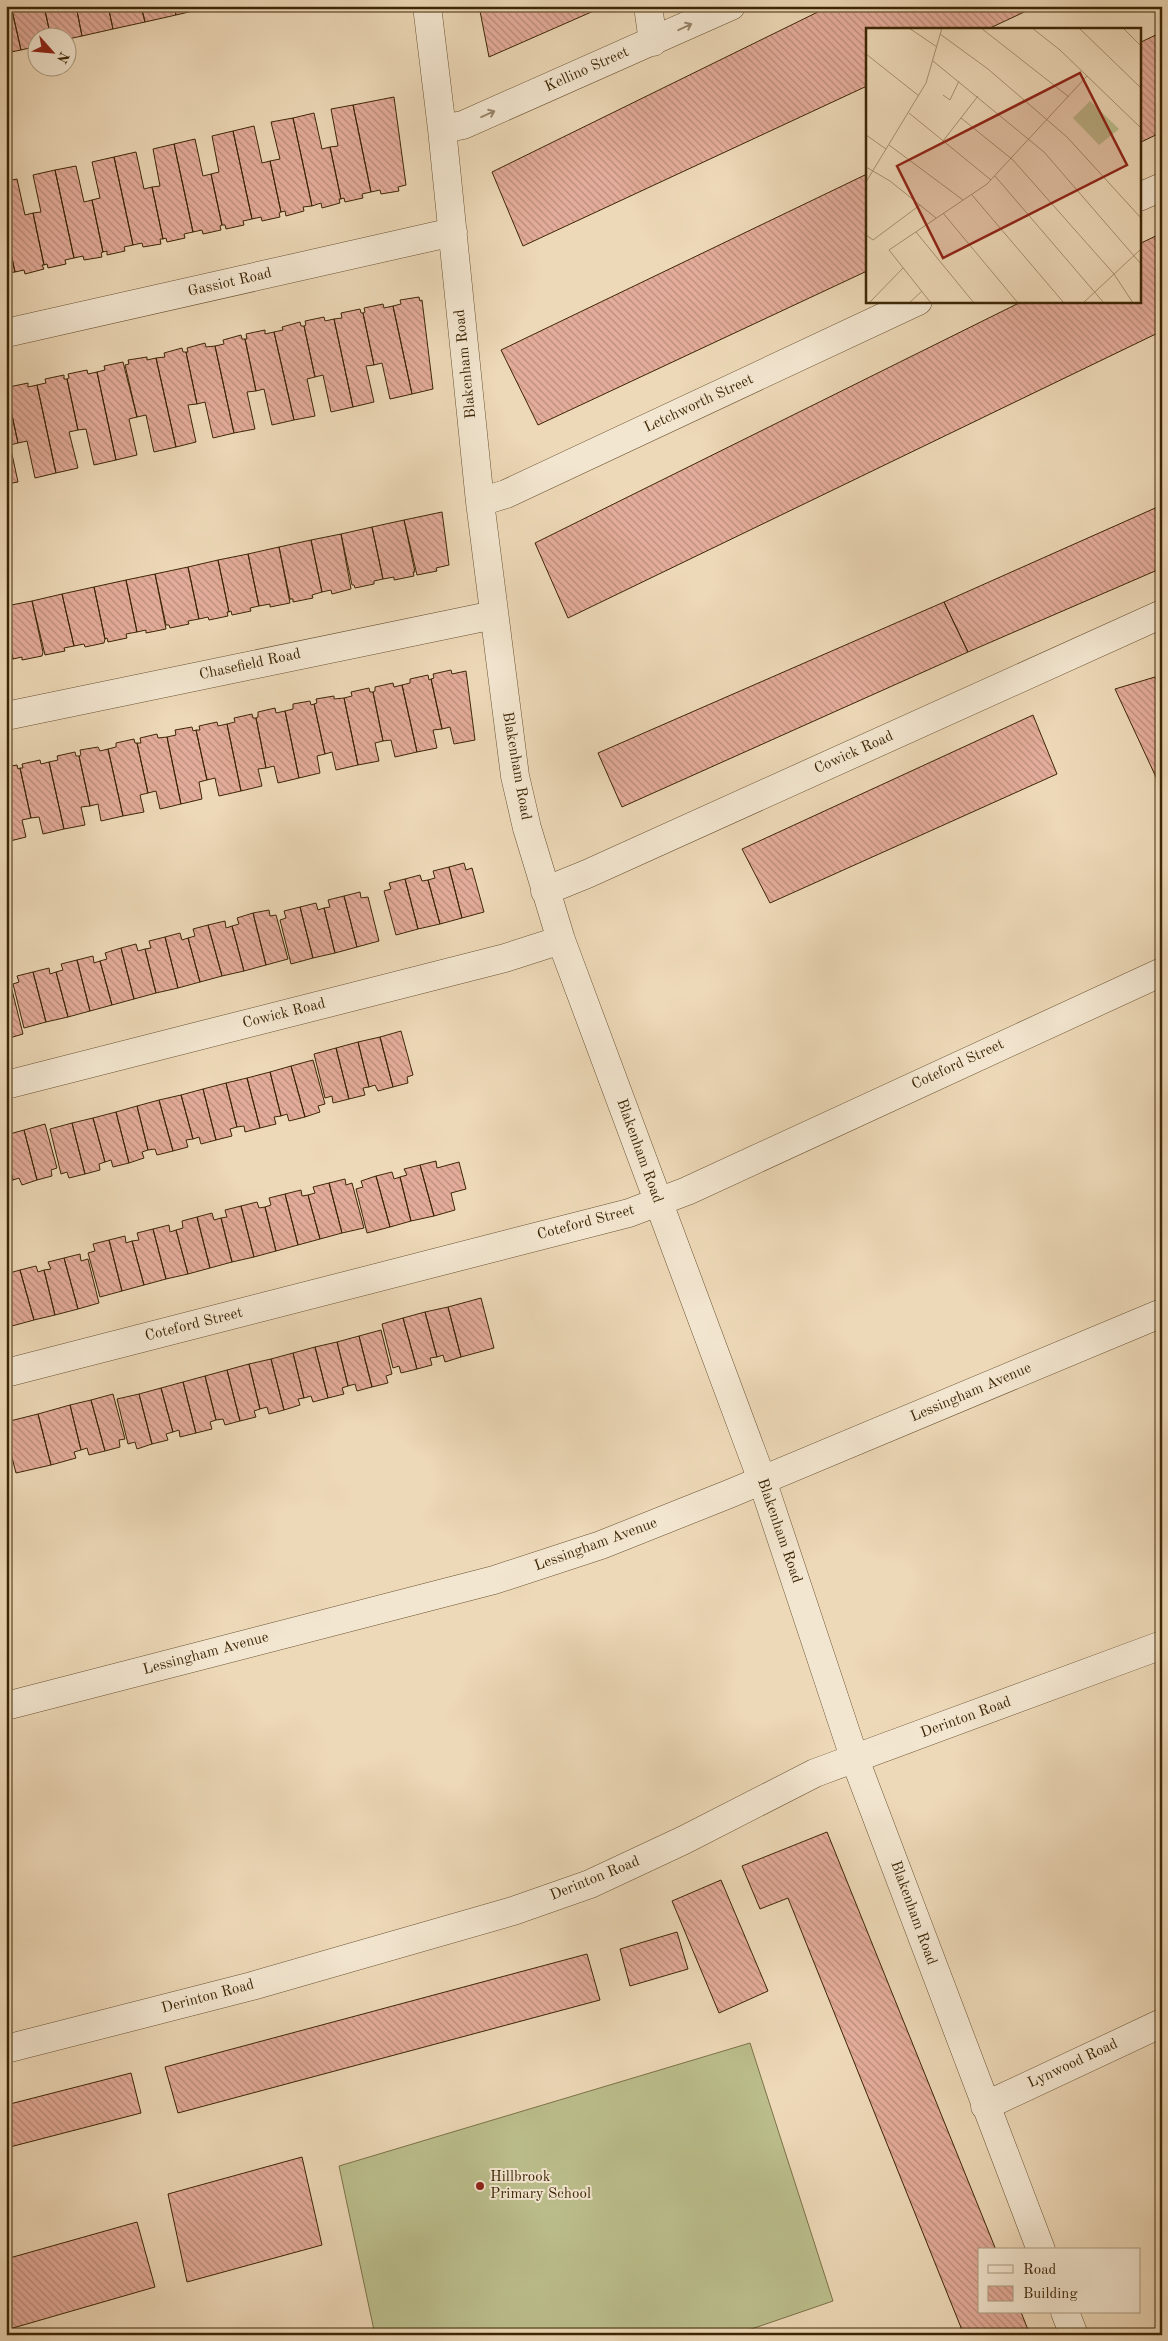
<svg xmlns="http://www.w3.org/2000/svg" width="1168" height="2341" viewBox="0 0 1168 2341" font-family="'Old Standard TT',serif">
<style>
.grass{fill:#bbbe8c;stroke:#7c7248}
.building{fill:url(#building-back-hatch);stroke:#3d2605}
.lines{fill:none;stroke-linecap:round;stroke-linejoin:round}
.street-casing{stroke:#695232;stroke-width:29}
.street{stroke:#f3e6d0;stroke-width:28}
.oneway{stroke:#98866a}
.poi-dot{fill:#8f2418;stroke:#f3e6d0;stroke-width:2}
.labels{text-anchor:middle;dominant-baseline:central;stroke-width:4;stroke-linejoin:round;paint-order:stroke}
.street-label{font-size:15px;fill:#3d2605;stroke:#f3e6d0}
.poi-label{font-size:15px;fill:#3d2605;stroke:#f3e6d0;text-anchor:start}
.inset-road{fill:none;stroke:#a79170;stroke-width:1}
.view{fill:#8f2418;fill-opacity:0.15;stroke:#8f2418;stroke-width:2.5}
.inset-edge{fill:none;stroke:#3d2605;stroke-width:2.5}
</style>
<defs>
<pattern id="building-back-hatch" width="6" height="6" patternUnits="userSpaceOnUse" patternTransform="scale(1.25)"><rect width="6" height="6" fill="#e4ac9a"/><path d="M-1 5l2 2M0 0l6 6M5-1l2 2" fill="none" stroke="#ba8c7c"/></pattern>
</defs>
<rect width="100%" height="100%" fill="#edd8b7"/>
<filter id="stains"><feTurbulence type="fractalNoise" baseFrequency=".004" numOctaves="4"/><feColorMatrix values="0 0 0 0 .2 0 0 0 0 .09 0 0 0 0 .02 0 0 0 .5 -.17"/></filter>
<radialGradient id="worn" r=".72"><stop offset=".6" stop-color="#630" stop-opacity="0"/><stop offset="1" stop-color="#630" stop-opacity=".3"/></radialGradient>
<!-- grass -->
<path class="grass" d="M750 2043 833 2301 734 2335H375L339 2166Z"/>
<!-- building -->
<path class="building" d="M6 6H11L21 50 6 53Z
M11 6H44L51 38H38V46L21 50Z
M44 6H76L82 36 68 39V38H51Z
M76 6H108L113 29 82 36Z
M108 6H141L145 22 113 29Z
M141 6H174L176 15 145 22Z
M174 6H206V8L176 15Z
M479 6H605L489 57Z
M830 6H1037L988 29H867V86L523 246 492 172Z
M1162 32V132L1139 143V43Z
M394 97 406 185 398 187 399 191 381 194 380 190 371 192 353 105Z
M353 105 371 192 362 194 363 198 345 202 344 198 341 199 330 147 338 146 331 109Z
M314 113 322 149 330 147 341 199H339L340 203 322 208 321 203 312 206 293 118Z
M293 118 312 206 303 207 304 211 286 216 285 211 281 212 270 161 280 159 271 122Z
M254 126 262 163 270 161 281 212 279 213 280 217 262 221 261 217 252 219 233 131Z
M233 131 252 219 243 221 244 225 226 229 225 225H222L211 174 219 172 212 136Z
M195 139 203 176 211 174 222 225 220 226 221 230 203 234 202 230 193 232 174 144Z
M174 144 193 232 184 234 185 238 167 242 166 238 163 239 152 187 160 186 153 149Z
M136 152 144 189 152 187 163 239H160L161 244 143 247 142 243 133 245 114 157Z
M114 157 133 245 124 247 125 251 107 255V251L103 252 92 200 100 198 92 162Z
M76 166 84 202 92 200 103 252 101 253 102 257 84 260 83 256 74 258 55 170Z
M55 170 74 258 65 260 66 264 48 268 47 264 44 265 33 213 41 212 33 175Z
M867 174V271L538 425 501 350Z
M17 179 25 215 33 213 44 265H42L44 269 25 274 24 270 15 272 6 231V181Z
M6 231 15 272 6 273V278Z
M1162 233V331L568 618 535 543 1023 301H1139V244Z
M419 297 420 301 422 300 433 389 412 394 393 306 401 304 400 300Z
M383 304 384 308 393 306 412 394 390 399 382 363 374 365 363 313 365 312 364 308Z
M360 309 361 313H363L374 365 366 366 374 402 353 407 334 319 342 318 341 313Z
M324 317 325 321 334 319 353 407 331 412 323 375 315 377 304 326 306 325 305 321Z
M300 322 301 326H304L315 377 307 379 315 416 294 420 274 332 283 330 282 327Z
M265 330V334L274 332 294 420 272 425 264 389 256 391 245 339H247L246 334Z
M241 335 242 339H245L256 391 247 392 255 429 234 433 215 346 224 344 223 340Z
M205 343 206 347 215 346 234 433 213 438 205 402 197 404 186 352H188L187 348Z
M182 348 183 352H186L197 404 188 405 196 442 176 447 156 358 165 357 164 353Z
M147 357V360L156 358 176 447 154 452 146 415 137 417 125 365 129 364 128 360Z
M123 362 137 417 129 419 137 455 116 460 97 372 105 370 104 366Z
M87 370 88 374 97 372 116 460 94 465 86 429 78 430 67 379 69 378 68 374Z
M64 375V379H67L78 430 69 432 78 468 56 473 37 385 46 383 45 379Z
M28 383V387L37 385 56 473 35 478 27 441 18 443 7 392 10 391 9 387Z
M7 392 18 443 10 445 18 482 6 484Z
M1162 505V568L968 652 944 602Z
M442 512 449 565 436 568 437 571 417 575 404 520Z
M404 520 415 572H413L414 576 394 580V577L383 579 372 527Z
M372 527 383 579 374 581V584L355 588 354 585H352L341 534Z
M341 534 351 589 332 594 331 590 322 592 311 540Z
M311 540 322 592 312 595 313 598 293 602V599H290L279 547Z
M279 547 290 603 270 607V604L259 606 248 554Z
M248 554 259 606 250 608 251 611 232 615 231 611 229 612 218 560Z
M218 560 229 612H227L228 616 209 620 208 617 199 619 188 567Z
M188 567 199 619 188 621 189 624 170 628 169 625H166L155 574Z
M155 574 166 629 146 633V630L137 632 126 580Z
M126 580 137 632 126 634 127 638 108 642 107 638 105 639 94 587Z
M94 587 105 639 104 643 85 647 84 644 74 646 62 594Z
M62 594 74 646 64 648 65 651 45 655 32 601Z
M32 601 43 652 42 656 22 660V657L13 659 6 629V606Z
M944 602 968 652 622 807 598 753Z
M6 629 13 659 6 661Z
M451 670 452 674 466 671 475 740 454 744 450 727 442 729 431 679 434 678 433 674Z
M428 675 429 680 431 679 442 729 433 730 437 748 417 752 402 685 410 683V679Z
M1155 677 1162 690V790L1115 689Z
M393 683 394 687 402 685 417 752 395 757 391 740 383 741 373 692 375 691V687Z
M369 688 370 692H373L383 741 375 743 379 761 358 765 344 698 352 696 351 692Z
M334 696V699L344 698 358 765 336 770 332 752 325 754 314 704 317 703 316 699Z
M310 701 311 705 314 704 325 754 317 756 320 773 299 778 285 711 293 709V704Z
M275 708 276 713 285 711 299 778 278 783 274 766 266 768 256 718 258 717V712Z
M252 714 253 718H256L266 768 258 769 262 786 241 791 227 724 235 722 234 718Z
M1033 715 1057 774 770 903 742 849Z
M217 722 218 726 227 724 241 791 219 796 215 778 207 780 196 730H200L199 726Z
M192 727 193 731 196 730 207 780 199 782 202 799 181 804 167 737 176 735 175 730Z
M157 734 158 738 167 737 181 804 160 809 156 791 148 793 137 743H141L140 738Z
M134 739 135 743H137L148 793 140 795 144 812 123 816 108 749 116 747V743Z
M98 747 100 751 108 749 123 816 101 821 98 804 90 806 79 756 81 755 80 750Z
M75 752 76 756H79L90 806 81 807 85 825 64 829 49 762 58 760 57 756Z
M40 760 41 764 49 762 64 829 43 834 39 817 31 818 20 768H23L22 764Z
M17 765 18 769 20 768 31 818 22 820 26 837 6 842V767Z
M464 863 466 870 472 868 484 912 462 918 449 867Z
M449 867 462 918 440 924 428 880 435 878 433 871Z
M420 875 422 881 428 880 440 924 418 929 405 879Z
M405 879 418 929 396 935 384 891 391 889 389 883Z
M360 892 361 898 368 897 379 941 357 947 344 896Z
M344 896 357 947 335 953 324 908 330 907 328 900Z
M316 903 318 910 324 908 335 953 313 958 300 907Z
M300 907 313 958 291 964 280 920 286 918 284 911Z
M269 910 270 916 276 915 288 959 266 965 253 913Z
M253 913 266 965 244 971 232 926 239 924 237 918Z
M225 921 226 928 232 926 244 971 222 976 208 925Z
M208 925 222 976 200 982 188 938 195 936 193 929Z
M180 933 182 940 188 938 200 982 178 988 165 937Z
M165 937 178 988 156 993 145 949 151 948 149 941Z
M136 944 138 951 145 949 156 993 134 999 121 948Z
M121 948 134 999 112 1005 100 961 107 959 105 953Z
M93 956 94 963 100 961 112 1005 90 1011 77 960Z
M77 960 90 1011 68 1017 56 972 63 970 61 964Z
M49 968 50 974 56 972 68 1017 46 1022 33 972Z
M33 972 46 1022 24 1028 13 984 19 982 17 976Z
M12 990 23 1034 6 1039V992Z
M401 1031 413 1075 407 1077 408 1083 393 1087 380 1037Z
M380 1037 393 1087 378 1091 375 1085 369 1087 358 1042Z
M358 1042 369 1087 363 1088 365 1095 349 1099 336 1048Z
M336 1048 349 1099 333 1103 332 1096 325 1098 314 1054Z
M313 1060 325 1104 318 1106 320 1112 305 1117 291 1066Z
M291 1066 305 1117 289 1121 287 1114 281 1116 270 1072Z
M270 1072 281 1116 274 1117 276 1124 260 1128 247 1078Z
M247 1078 260 1128 245 1132 244 1126 237 1127 226 1083Z
M226 1083 237 1127 230 1129 232 1136 216 1140 203 1089Z
M203 1089 216 1140 201 1144 199 1137 193 1139 181 1095Z
M181 1095 193 1139 186 1140 188 1147 173 1151 159 1100Z
M159 1100 173 1151 157 1155 155 1149 148 1150 137 1106Z
M137 1106 148 1150 142 1152 144 1158 129 1163 116 1112Z
M116 1112 129 1163 113 1167 111 1160 105 1162 93 1118Z
M93 1118 105 1162 99 1164 100 1170 85 1174 72 1123Z
M72 1123 85 1174 69 1178 67 1172 61 1174 50 1129Z
M45 1124 57 1168 51 1170 52 1176 37 1180 24 1130Z
M24 1130 37 1180 22 1185 19 1178 13 1180 6 1153V1135Z
M6 1153 13 1180 7 1182 9 1188 6 1189Z
M436 1161 437 1168 459 1162 466 1189 451 1193 455 1210 434 1216 420 1165Z
M420 1165 434 1216 411 1221 400 1177 407 1175 404 1169Z
M392 1172 394 1179 400 1177 411 1221 390 1227 376 1176Z
M376 1176 390 1227 367 1233 356 1189 363 1187 361 1181Z
M345 1179 346 1185 352 1183 364 1228 342 1233 329 1183Z
M329 1183 342 1233 320 1239 308 1195 315 1193 313 1187Z
M301 1190 302 1196 308 1195 320 1239 298 1245 285 1194Z
M285 1194 298 1245 276 1251 265 1207 271 1205 269 1198Z
M257 1202 259 1208 265 1207 276 1251 254 1257 241 1206Z
M241 1206 254 1257 232 1262 221 1218 227 1217 225 1210Z
M212 1213 214 1220 221 1218 232 1262 210 1268 197 1217Z
M197 1217 210 1268 188 1274 176 1230 183 1228 182 1221Z
M169 1225 170 1232 176 1230 188 1274 166 1279 153 1229Z
M153 1229 166 1279 144 1285 132 1241 139 1240 137 1233Z
M125 1236 126 1243 132 1241 144 1285 122 1291 109 1240Z
M109 1240 122 1291 100 1297 88 1253 95 1251 93 1244Z
M80 1254 81 1261 88 1259 99 1303 78 1309 64 1258Z
M64 1258 78 1309 55 1315 44 1270 51 1269 48 1262Z
M36 1266 38 1272 44 1270 55 1315 34 1320 20 1270Z
M20 1270 34 1320 12 1326 6 1305V1274Z
M481 1298 494 1348 461 1357 448 1307Z
M448 1307 461 1357 445 1362 443 1355 437 1357 425 1312Z
M425 1312 437 1357 430 1358 432 1365 417 1369 403 1318Z
M403 1318 417 1369 401 1373 399 1366 393 1368 382 1324Z
M381 1330 392 1374 386 1376 388 1383 372 1387 359 1336Z
M359 1336 372 1387 357 1391 355 1384 348 1386 337 1342Z
M337 1342 348 1386 342 1388 344 1394 328 1398 315 1347Z
M315 1347 328 1398 313 1402 311 1396 304 1398 293 1353Z
M293 1353 304 1398 298 1399 300 1405 284 1410 271 1359Z
M271 1359 284 1410 269 1414 267 1407 260 1409 249 1364Z
M249 1364 260 1409 254 1411 256 1417 240 1421 227 1370Z
M227 1370 240 1421 225 1425 223 1419 216 1420 205 1376Z
M205 1376 216 1420 210 1422 212 1429 196 1433 183 1382Z
M183 1382 196 1433 180 1437 179 1430 173 1432 161 1388Z
M161 1388 173 1432 166 1434 168 1440 152 1444 139 1394Z
M113 1394 125 1439 119 1440 120 1447 105 1451 91 1400Z
M139 1394 152 1444 137 1449 135 1442 128 1444 117 1399Z
M91 1400 105 1451 89 1455 87 1448 81 1450 70 1405Z
M70 1405 81 1450 74 1452 76 1458 51 1465 38 1414Z
M38 1414 51 1465 16 1473 6 1435V1422Z
M827 1832 996 2250H979V2312H1021L1030 2335H964L788 1898 760 1909 742 1866Z
M721 1880 768 1991 719 2013 672 1901Z
M677 1932 688 1969 630 1986 620 1949Z
M587 1954 600 2000 178 2113 165 2067Z
M131 2073 141 2113 6 2148V2105Z
M302 2157 322 2245 187 2282 168 2194Z
M137 2222 155 2287 6 2330V2259Z"/>
<g class="lines">
<!-- street casing -->
<g class="street-casing">
<path id="street" d="M427 6 442 129 480 502 515 776 527 828 561 940 762 1480 854 1757 1041 2250
M648 6 653 42
M442 129 463 125 731 6
M1139 197 1162 187
M6 333 453 232
M480 502 506 494 918 301
M6 716 494 615
M545 891 587 874 1162 614
M6 1085 505 958 561 940
M6 1373 629 1213 687 1191 1162 972
M6 1706 494 1580 601 1545 729 1494 1162 1313
M6 2049 252 1986 513 1911 590 1884 684 1840 815 1773 1162 1645
M985 2106 1162 2023
M1065 2312 1074 2335"/>
</g>
<!-- street -->
<use href="#street" class="street"/>
</g>
<!-- one-way arrows -->
<defs><path id="oneway-shaft" d="M-6 0H5M1.5-3L5.5 0L1.5 3" fill="none" stroke-width="1.6" stroke-linecap="round" stroke-linejoin="round" transform="scale(1.25)"/></defs>
<g class="oneway">
<use href="#oneway-shaft" transform="translate(685 27) rotate(-25)"/>
<use href="#oneway-shaft" transform="translate(488 114) rotate(-24)"/>
</g>
<!-- markers -->
<circle class="poi-dot" cx="480" cy="2186" r="5"/>
<g class="labels">
<!-- street labels -->
<g class="street-label">
<text transform="translate(587 70) rotate(-24)">Kellino Street</text>
<text transform="translate(230 283) rotate(-13)">Gassiot Road</text>
<text transform="translate(466 364) rotate(-96)">Blakenham Road</text>
<text transform="translate(699 404) rotate(-25)">Letchworth Street</text>
<text transform="translate(250 665) rotate(-12)">Chasefield Road</text>
<text transform="translate(854 753) rotate(-24)">Cowick Road</text>
<text transform="translate(516 766) rotate(80)">Blakenham Road</text>
<text transform="translate(284 1014) rotate(-14)">Cowick Road</text>
<text transform="translate(958 1065) rotate(-25)">Coteford Street</text>
<text transform="translate(639 1151) rotate(70)">Blakenham Road</text>
<text transform="translate(586 1223) rotate(-15)">Coteford Street</text>
<text transform="translate(194 1325) rotate(-14)">Coteford Street</text>
<text transform="translate(971 1393) rotate(-23)">Lessingham Avenue</text>
<text transform="translate(779 1531) rotate(71)">Blakenham Road</text>
<text transform="translate(596 1545) rotate(-20)">Lessingham Avenue</text>
<text transform="translate(206 1654) rotate(-15)">Lessingham Avenue</text>
<text transform="translate(966 1718) rotate(-20)">Derinton Road</text>
<text transform="translate(595 1879) rotate(-22)">Derinton Road</text>
<text transform="translate(913 1913) rotate(70)">Blakenham Road</text>
<text transform="translate(208 1997) rotate(-15)">Derinton Road</text>
<text transform="translate(1073 2064) rotate(-25)">Lynwood Road</text>
</g>
<!-- poi labels -->
<g class="poi-label">
<text x="490" y="2177">Hillbrook<tspan x="490" dy="17">Primary School</tspan></text>
</g>
</g>
<!-- overview -->
<g transform="translate(866 28)">
<rect width="275" height="275" fill="#edd8b7"/>
<path d="M224 73 253 101 233 117 207 90Z" fill="#bbbe8c"/>
<path class="inset-road" d="M43 0 71 19M115 0 203 69M166 0 194 22 275 100M213 0 275 60M257 0 275 18M74 6 122 41 201 109 275 190M0 26 53 68M67 33 178 124 275 236M77 67 84 72 93 53M43 85 125 152M95 90 147 132 248 246 267 275M0 107 20 121M77 113 112 68M23 117 97 172M0 139 24 153 70 190M129 148 238 275M0 154 60 55 76 0M106 167 198 275M77 185 152 275M50 204 108 275M0 207 7 212 54 177M3 275 37 240M43 275 56 263M65 275 23 222 121 156 221 48M217 275 275 221"/>
<path class="view" d="M214 45 261 137 77 230 31 138Z"/>
<rect width="275" height="275" class="inset-edge"/>
</g>
<!-- margin -->
<rect width="1168" height="2341" fill="none" stroke="#edd8b7" stroke-width="25"/>
<rect x="8" y="8" width="1153" height="2326" fill="none" stroke="#3d2605" stroke-width="2.5"/>
<rect x="12" y="12" width="1143" height="2316" fill="none" stroke="#3d2605"/>
<!-- legend -->
<rect x="978" y="2248" width="162" height="65" fill="#f3e6d0" stroke="#aa997f"/>
<rect x="988" y="2265" width="25" height="8" fill="#f3e6d0" stroke="#aa997f"/>
<text x="1023" y="2274" font-size="15" fill="#3d2605">Road</text>
<rect x="988" y="2286" width="25" height="15" fill="url(#building-back-hatch)" stroke="#aa997f"/>
<text x="1023" y="2298" font-size="15" fill="#3d2605">Building</text>
<!-- north arrow -->
<g transform="translate(52 52) rotate(117)"><circle r="24" fill="#f3e6d0" stroke="#aa997f"/>
<path d="M0-4L9 19L0 12L-9 19Z" fill="#8f2418"/>
<text y="-8" font-size="14" font-weight="bold" text-anchor="middle" fill="#3d2605">N</text>
</g>
<rect width="100%" height="100%" filter="url(#stains)"/>
<rect width="100%" height="100%" fill="url(#worn)"/>
</svg>
